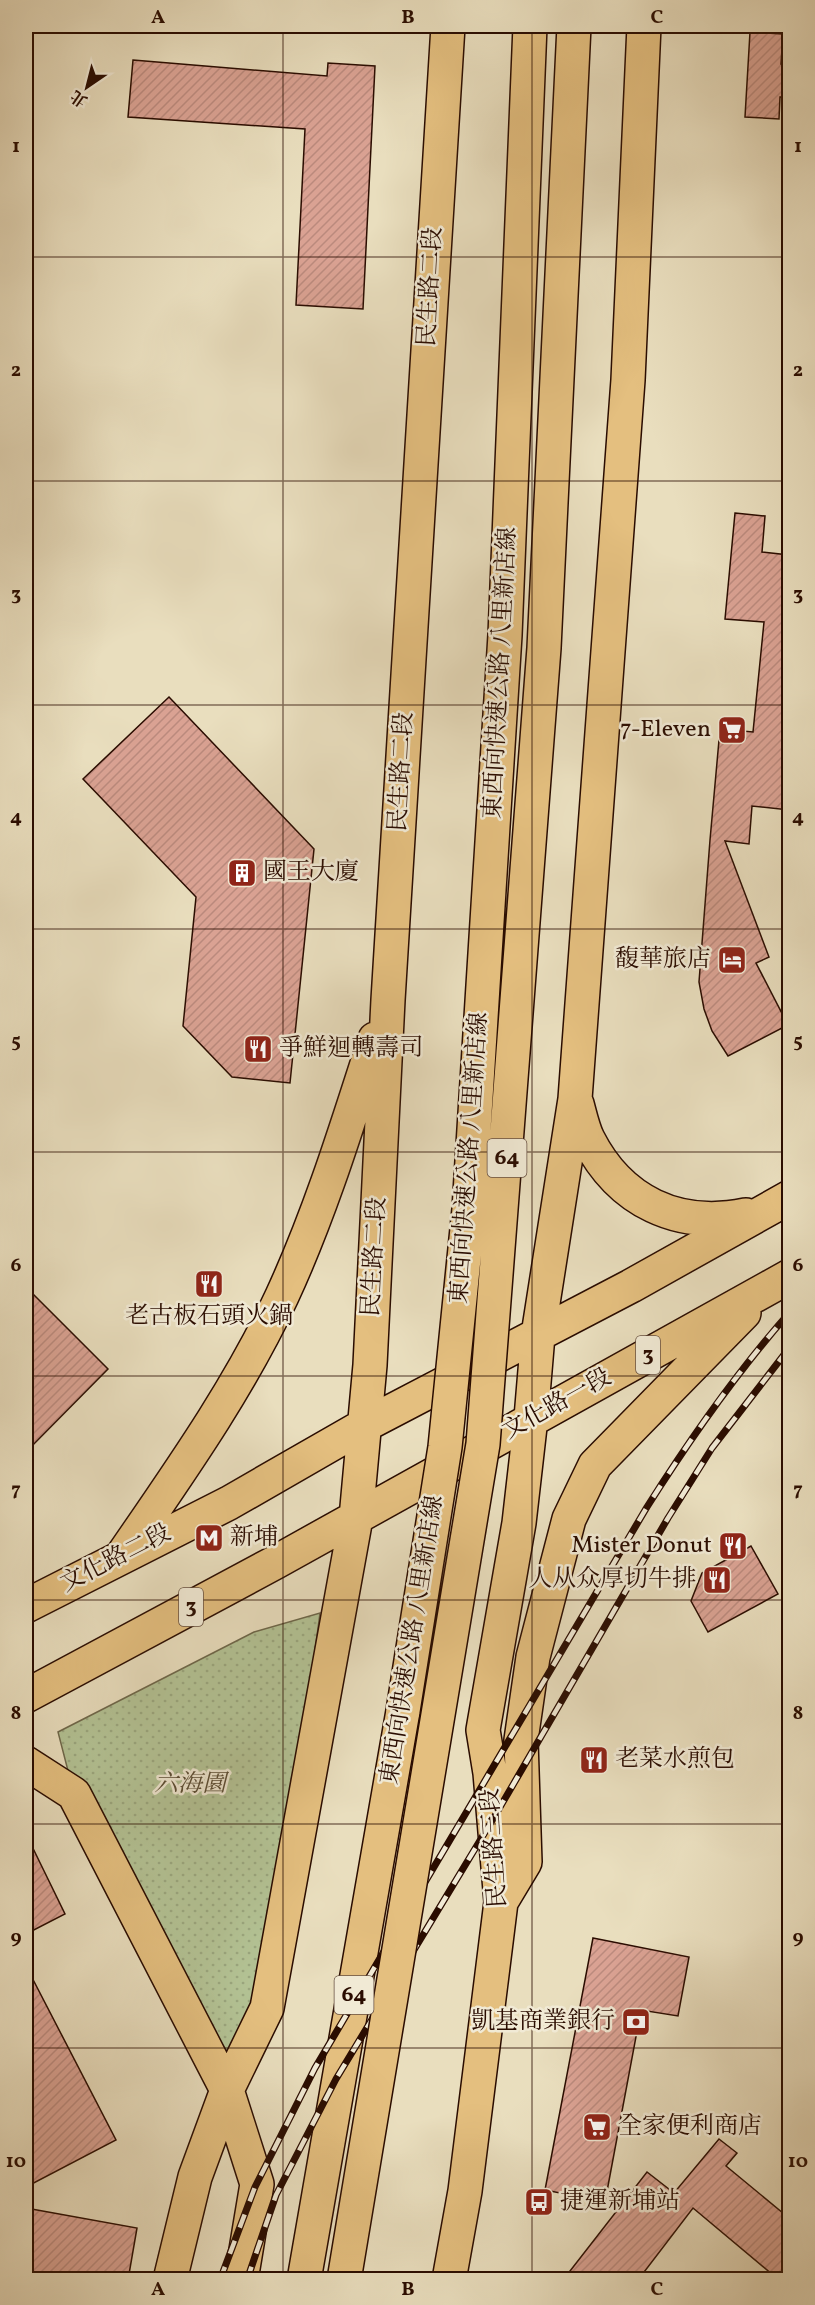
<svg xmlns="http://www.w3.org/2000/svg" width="815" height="2305" viewBox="0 0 815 2305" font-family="Vollkorn,'Noto Serif TC',serif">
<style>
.park{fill:url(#park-dots);stroke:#6e674a;stroke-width:1.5}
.building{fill:url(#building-hatch);stroke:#2a0c00;stroke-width:1.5}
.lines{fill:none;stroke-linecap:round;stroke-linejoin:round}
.major-casing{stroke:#2a0c00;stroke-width:36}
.highway-casing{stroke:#2a0c00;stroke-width:36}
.major{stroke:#e4bf7f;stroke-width:33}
.highway{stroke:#e4bf7f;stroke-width:33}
.rail-casing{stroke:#2a0c00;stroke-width:7}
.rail{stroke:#f1ead5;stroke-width:4.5;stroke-dasharray:14;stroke-linecap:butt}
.highway-bridge-casing{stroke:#2a0c00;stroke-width:36;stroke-linecap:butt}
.highway-bridge{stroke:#e4bf7f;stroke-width:33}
.grid{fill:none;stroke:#2a0c00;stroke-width:1.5;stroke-opacity:0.55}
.labels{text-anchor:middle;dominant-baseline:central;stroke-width:5;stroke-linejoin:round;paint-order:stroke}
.shield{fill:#f1ead5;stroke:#664f40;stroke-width:1.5}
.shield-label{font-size:22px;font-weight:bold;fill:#2a0c00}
.street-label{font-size:24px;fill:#2a0c00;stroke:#f1ead5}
.poi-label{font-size:24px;fill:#2a0c00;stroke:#f1ead5;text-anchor:start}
.park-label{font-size:24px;font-style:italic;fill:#5a4c34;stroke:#f1ead5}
.neatline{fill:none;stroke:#2a0c00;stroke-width:2}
.grid-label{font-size:20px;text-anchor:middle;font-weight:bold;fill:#2a0c00}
</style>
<defs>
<pattern id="park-dots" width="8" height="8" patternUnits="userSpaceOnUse" patternTransform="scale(1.5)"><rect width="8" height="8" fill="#b3c294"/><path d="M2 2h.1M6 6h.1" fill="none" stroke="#9aa67e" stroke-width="1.8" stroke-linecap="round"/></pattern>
<pattern id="building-hatch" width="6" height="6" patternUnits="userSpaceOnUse" patternTransform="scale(1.5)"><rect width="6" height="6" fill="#daa293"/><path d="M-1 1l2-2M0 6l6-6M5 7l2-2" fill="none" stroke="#bb8a7d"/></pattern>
</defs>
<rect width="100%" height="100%" fill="#e9debe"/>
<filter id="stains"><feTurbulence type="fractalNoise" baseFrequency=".00333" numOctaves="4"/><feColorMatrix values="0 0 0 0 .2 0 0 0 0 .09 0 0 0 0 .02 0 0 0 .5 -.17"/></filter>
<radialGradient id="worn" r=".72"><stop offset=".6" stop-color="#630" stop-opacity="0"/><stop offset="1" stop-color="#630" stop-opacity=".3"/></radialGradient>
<!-- park -->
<path class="park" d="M320 1613 267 2008 227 2090 74 1794 58 1732 254 1632Z"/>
<!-- building -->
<path class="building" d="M750 32 783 34 781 64 789 65V97H780L779 119 745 117Z
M133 60 327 76 328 63 375 66 363 309 296 305 305 129 128 117Z
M735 513 765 516 762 552 789 555V810L752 806 749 844 725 841 769 957 756 963 788 1025 728 1056 712 1031 704 1009 699 982 710 840 720 729 753 732 764 622 725 619Z
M169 697 314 849 290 1083 232 1077 183 1026 196 897 83 779Z
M26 1287 108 1369 26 1452Z
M751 1546 778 1594 708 1632 691 1601 702 1573Z
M26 1834 65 1914 26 1934Z
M593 1938 689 1957 678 2016 641 2010 605 2202 545 2190Z
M26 1966 116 2140 26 2187Z
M719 2139 737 2153 726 2166 789 2218V2280H779L693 2208 638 2280H563L647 2172 674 2193Z
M26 2208 137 2228 128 2280H26Z"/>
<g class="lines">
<!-- major casing -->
<g class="major-casing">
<path id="major" d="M577 1104C580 1115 583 1129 588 1139 620 1202 678 1229 746 1215
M124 1553C181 1470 239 1388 282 1296 320 1214 347 1126 375 1039
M26 1606 229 1503 363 1426 631 1286 790 1197
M26 1696 276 1562 790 1276
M26 1763 74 1794 227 2090 257 2184 241 2280
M501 1902 525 1862 521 1740 533 1657 569 1519 595 1465 744 1313
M170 2280 195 2177 227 2090 267 2008 356 1518 370 1365 388 1000 448 26
M449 2280 465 2191 501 1902 490 1773 483 1730 519 1523 531 1418 538 1335 575 1099 628 380 644 26"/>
</g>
<!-- highway casing -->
<g class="highway-casing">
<path id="highway" d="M304 2280 403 1711"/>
</g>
<!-- major -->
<use href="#major" class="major"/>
<!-- highway -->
<use href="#highway" class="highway"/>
<!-- rail casing -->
<g class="rail-casing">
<path id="rail" d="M220 2280 255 2187 315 2068 647 1507C690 1439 736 1373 790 1312
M247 2280 276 2195 336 2079 496 1814 668 1518 712 1448 790 1347"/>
</g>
<!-- rail -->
<use href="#rail" class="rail"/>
<!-- highway-bridge casing -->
<g class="highway-bridge-casing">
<path id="highway-bridge" d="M403 1711 445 1447 469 1209 505 635 530 26
M344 2280 483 1444 544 648 574 26"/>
</g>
<!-- highway-bridge -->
<use href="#highway-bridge" class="highway-bridge"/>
</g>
<!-- grid -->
<path class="grid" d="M283 26V2280M532 26V2280M26 257H790M26 481H790M26 705H790M26 929H790M26 1152H790M26 1376H790M26 1600H790M26 1824H790M26 2048H790"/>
<!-- icons -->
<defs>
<g id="supermarket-square" transform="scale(1.5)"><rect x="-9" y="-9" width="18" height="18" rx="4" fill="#8f2418" stroke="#f1ead5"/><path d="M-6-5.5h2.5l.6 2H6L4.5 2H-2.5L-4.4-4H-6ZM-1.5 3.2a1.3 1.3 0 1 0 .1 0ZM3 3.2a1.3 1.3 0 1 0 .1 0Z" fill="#fff"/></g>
<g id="building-square" transform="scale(1.5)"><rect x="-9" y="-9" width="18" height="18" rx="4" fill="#8f2418" stroke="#f1ead5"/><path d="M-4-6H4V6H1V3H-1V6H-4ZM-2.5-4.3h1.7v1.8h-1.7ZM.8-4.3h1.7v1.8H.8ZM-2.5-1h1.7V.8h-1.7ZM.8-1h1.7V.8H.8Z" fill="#fff"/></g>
<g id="hotel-square" transform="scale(1.5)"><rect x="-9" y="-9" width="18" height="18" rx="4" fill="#8f2418" stroke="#f1ead5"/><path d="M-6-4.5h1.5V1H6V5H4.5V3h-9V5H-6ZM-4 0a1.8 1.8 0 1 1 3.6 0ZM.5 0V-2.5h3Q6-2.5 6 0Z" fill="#fff"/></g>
<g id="restaurant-square" transform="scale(1.5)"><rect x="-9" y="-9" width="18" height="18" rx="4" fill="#8f2418" stroke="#f1ead5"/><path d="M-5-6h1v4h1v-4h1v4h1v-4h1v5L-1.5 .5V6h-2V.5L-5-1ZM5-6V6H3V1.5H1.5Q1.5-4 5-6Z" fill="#fff"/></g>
<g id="metro-square" transform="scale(1.5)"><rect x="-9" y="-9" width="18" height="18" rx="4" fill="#8f2418" stroke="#f1ead5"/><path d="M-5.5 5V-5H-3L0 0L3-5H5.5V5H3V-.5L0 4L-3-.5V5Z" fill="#fff"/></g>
<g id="bank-square" transform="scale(1.5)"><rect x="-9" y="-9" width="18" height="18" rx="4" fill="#8f2418" stroke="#f1ead5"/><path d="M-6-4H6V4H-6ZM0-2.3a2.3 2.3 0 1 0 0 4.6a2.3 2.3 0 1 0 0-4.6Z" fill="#fff"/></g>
<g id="bus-square" transform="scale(1.5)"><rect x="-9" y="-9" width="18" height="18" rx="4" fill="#8f2418" stroke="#f1ead5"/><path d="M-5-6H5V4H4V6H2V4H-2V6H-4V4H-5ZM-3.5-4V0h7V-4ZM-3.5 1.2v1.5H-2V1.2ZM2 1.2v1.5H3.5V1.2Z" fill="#fff"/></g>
</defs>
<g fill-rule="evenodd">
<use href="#supermarket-square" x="732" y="730"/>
<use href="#building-square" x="242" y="873"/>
<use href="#hotel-square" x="732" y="960"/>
<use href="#restaurant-square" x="258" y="1049"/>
<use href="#restaurant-square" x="209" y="1284"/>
<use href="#metro-square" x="209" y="1538"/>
<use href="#restaurant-square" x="733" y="1546"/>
<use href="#restaurant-square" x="717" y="1580"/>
<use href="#restaurant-square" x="594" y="1760"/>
<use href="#bank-square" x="636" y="2022"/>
<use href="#supermarket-square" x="597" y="2127"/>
<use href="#bus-square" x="539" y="2202"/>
</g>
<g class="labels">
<!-- shield labels -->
<g class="shield">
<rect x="487.5" y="1139" width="39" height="38" rx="4.5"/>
<rect x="636" y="1336" width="24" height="38" rx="4.5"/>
<rect x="179" y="1588" width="24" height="38" rx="4.5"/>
<rect x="334.5" y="1976" width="39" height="38" rx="4.5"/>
</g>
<g class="shield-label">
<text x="507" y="1158">64</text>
<text x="648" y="1355">3</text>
<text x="191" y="1607">3</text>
<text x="354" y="1995">64</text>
</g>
<!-- street labels -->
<g class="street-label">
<text transform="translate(431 287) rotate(-87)">民生路二段</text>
<text transform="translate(501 673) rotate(-87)">東西向快速公路 八里新店線</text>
<text transform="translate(402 772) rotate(-87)">民生路二段</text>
<text transform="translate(470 1158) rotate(-86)">東西向快速公路 八里新店線</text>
<text transform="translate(375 1257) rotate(-87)">民生路二段</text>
<text transform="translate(557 1405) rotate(-29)">文化路一段</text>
<text transform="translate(116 1559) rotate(-27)">文化路二段</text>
<text transform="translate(413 1640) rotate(-81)">東西向快速公路 八里新店線</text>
<text transform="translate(495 1848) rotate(-94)">民生路三段</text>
</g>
<!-- poi labels -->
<g class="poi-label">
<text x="711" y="730" text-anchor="end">7-Eleven</text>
<text x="263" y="873">國王大廈</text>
<text x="711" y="960" text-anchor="end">馥華旅店</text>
<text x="279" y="1049">爭鮮迴轉壽司</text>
<text x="209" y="1317" text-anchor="middle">老古板石頭火鍋</text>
<text x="230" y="1538">新埔</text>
<text x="712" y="1546" text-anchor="end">Mister Donut</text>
<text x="696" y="1580" text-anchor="end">人从众厚切牛排</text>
<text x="615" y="1760">老菜水煎包</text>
<text x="615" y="2022" text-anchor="end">凱基商業銀行</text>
<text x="618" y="2127">全家便利商店</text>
<text x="560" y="2202">捷運新埔站</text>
</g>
<!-- park labels -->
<g class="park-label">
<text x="190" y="1785">六海園</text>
</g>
</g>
<!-- margin -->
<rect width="815" height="2305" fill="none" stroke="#e9debe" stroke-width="66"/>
<!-- north arrow -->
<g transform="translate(87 87) rotate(215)" stroke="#f1ead5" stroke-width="4.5" paint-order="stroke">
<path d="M0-4.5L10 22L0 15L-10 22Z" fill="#2a0c00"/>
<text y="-9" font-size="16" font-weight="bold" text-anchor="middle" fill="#2a0c00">北</text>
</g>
<rect x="33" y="33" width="749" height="2239" class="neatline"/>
<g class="grid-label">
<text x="158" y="23">A</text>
<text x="408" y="23">B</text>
<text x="657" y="23">C</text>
<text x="16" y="152">1</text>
<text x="798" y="152">1</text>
<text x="16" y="376">2</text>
<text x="798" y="376">2</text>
<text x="16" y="600">3</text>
<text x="798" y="600">3</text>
<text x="16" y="823">4</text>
<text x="798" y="823">4</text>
<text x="16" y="1047">5</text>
<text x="798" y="1047">5</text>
<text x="16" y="1271">6</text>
<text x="798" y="1271">6</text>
<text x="16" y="1495">7</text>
<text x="798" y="1495">7</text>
<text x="16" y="1719">8</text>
<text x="798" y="1719">8</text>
<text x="16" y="1943">9</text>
<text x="798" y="1943">9</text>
<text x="16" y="2167">10</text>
<text x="798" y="2167">10</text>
<text x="158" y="2295">A</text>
<text x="408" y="2295">B</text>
<text x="657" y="2295">C</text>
</g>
<rect width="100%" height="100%" filter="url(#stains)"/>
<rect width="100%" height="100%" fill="url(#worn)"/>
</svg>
